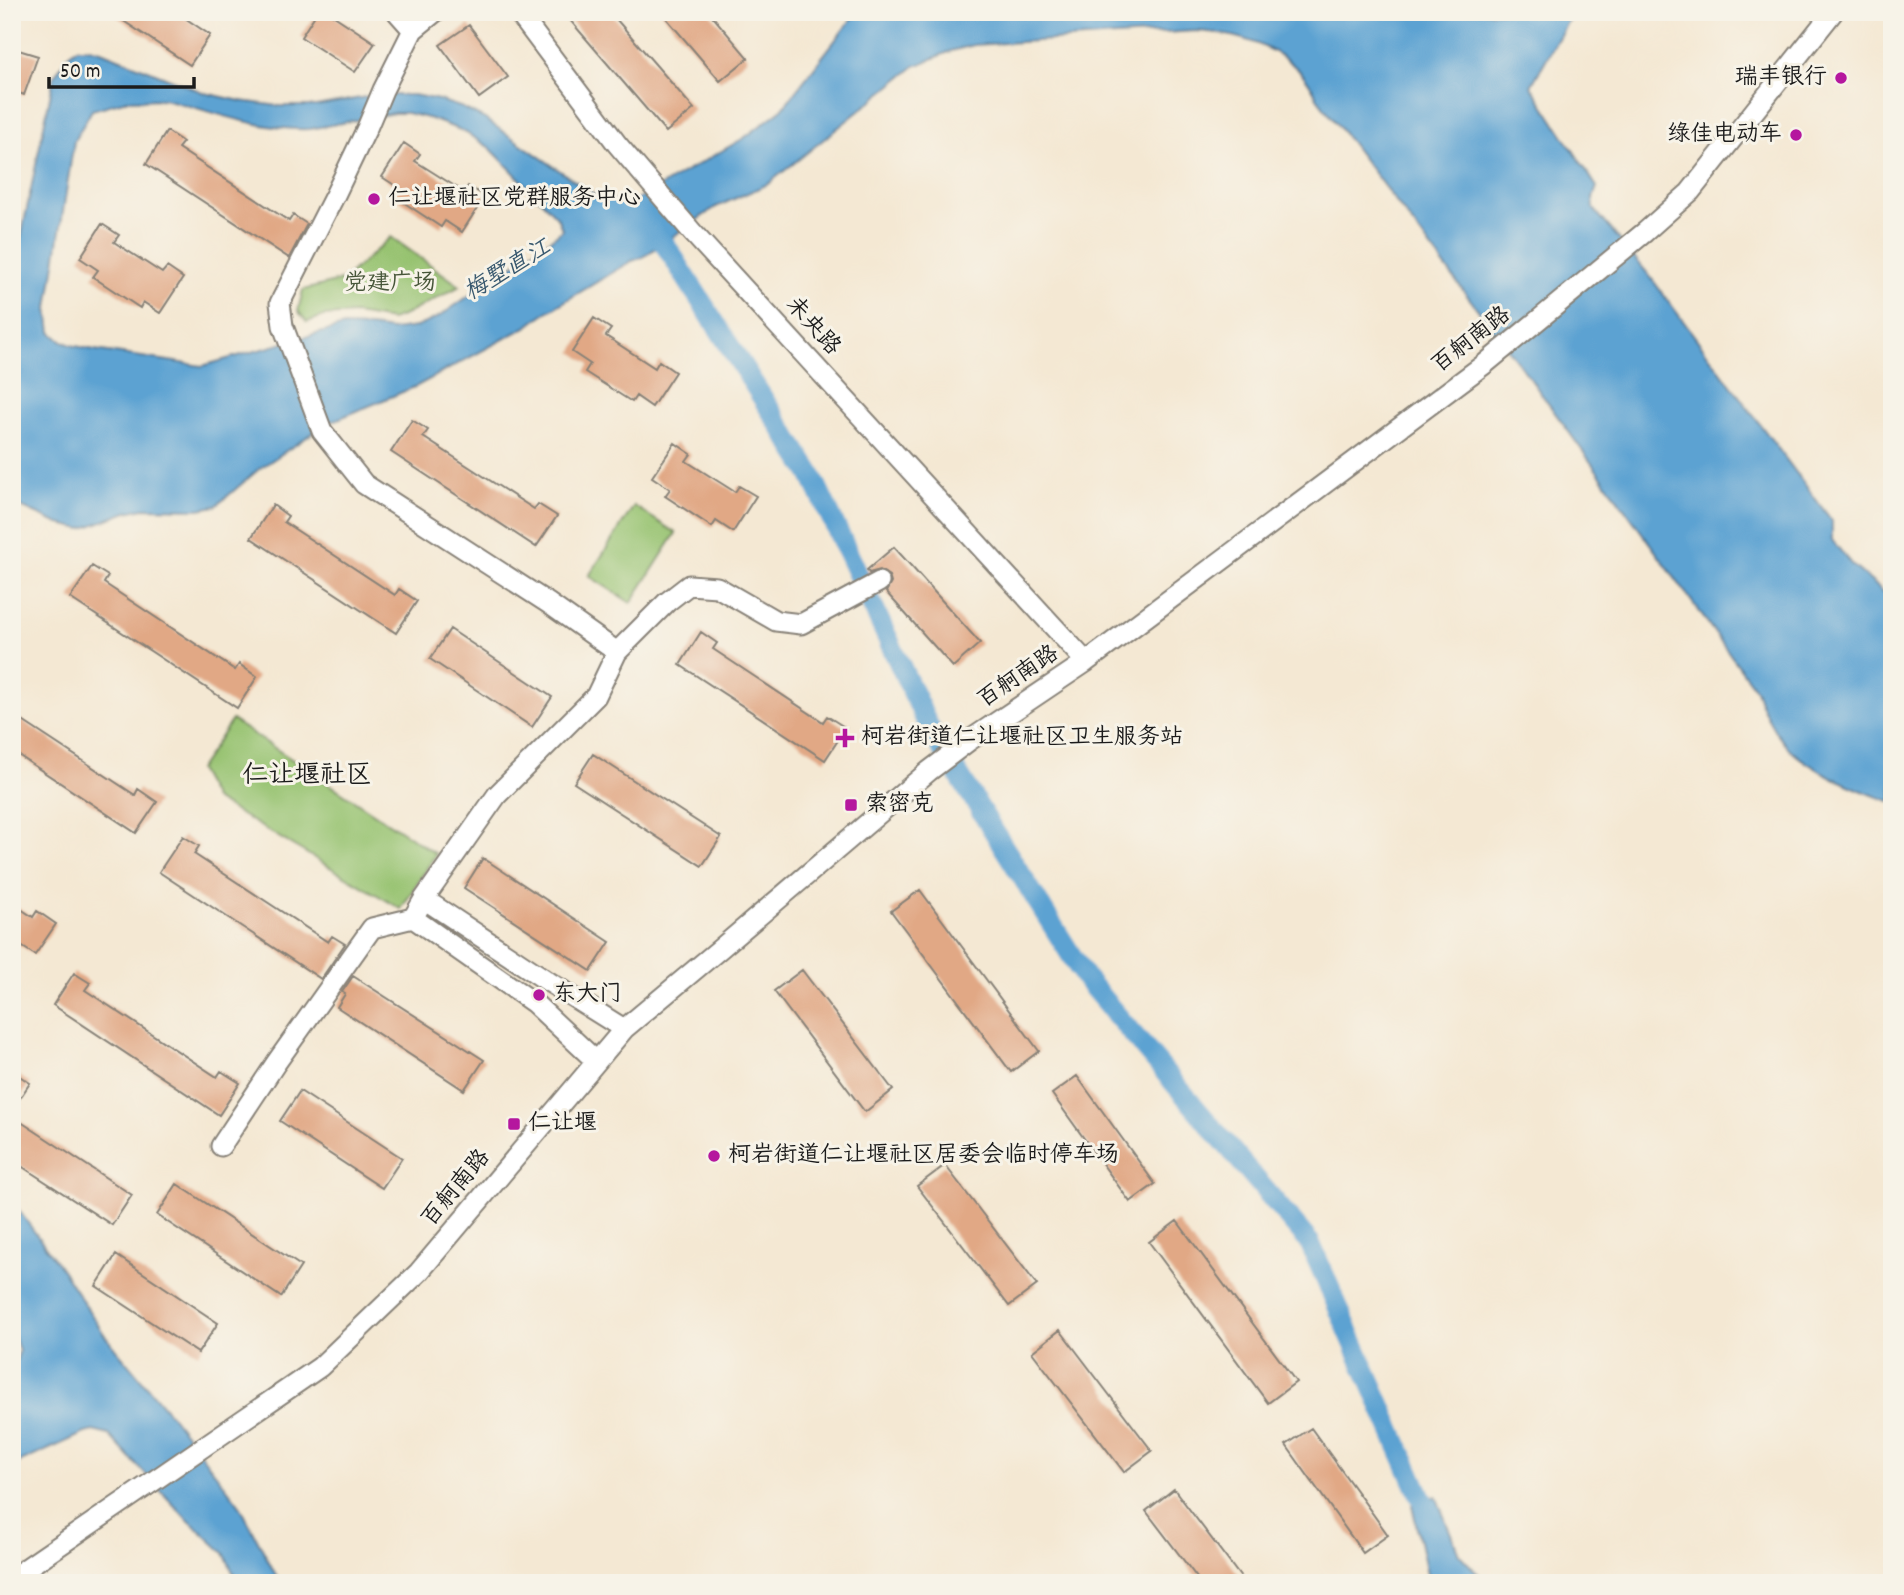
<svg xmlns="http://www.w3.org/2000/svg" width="1904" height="1595" viewBox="0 0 1904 1595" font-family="Dekko,'LXGW WenKai TC',sans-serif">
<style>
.green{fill:#96c270;stroke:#596f46;stroke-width:2}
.water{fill:#5ba2d2;stroke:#3c5f77;stroke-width:2;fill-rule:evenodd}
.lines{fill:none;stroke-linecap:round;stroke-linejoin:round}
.canal{stroke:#5ba2d2;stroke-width:21}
.building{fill:#e1a885}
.minor-casing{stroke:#888278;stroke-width:23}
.minor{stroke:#fff;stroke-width:19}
.poi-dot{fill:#b5179e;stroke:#f7f3e8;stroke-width:2.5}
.labels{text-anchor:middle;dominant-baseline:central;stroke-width:6;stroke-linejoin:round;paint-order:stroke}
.poi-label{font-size:23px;fill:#1c1c1c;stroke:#f7f3e8;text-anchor:start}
.park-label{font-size:23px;fill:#475639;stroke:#f7f3e8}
.street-label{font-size:23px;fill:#1c1c1c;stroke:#f7f3e8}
.water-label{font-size:24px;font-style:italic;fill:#38586e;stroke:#f7f3e8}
.quarter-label{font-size:26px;fill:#1c1c1c;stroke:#f7f3e8}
</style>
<rect width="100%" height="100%" fill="#f7f3e8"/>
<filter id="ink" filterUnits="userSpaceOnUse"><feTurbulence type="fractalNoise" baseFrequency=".0143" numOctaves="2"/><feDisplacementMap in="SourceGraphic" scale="14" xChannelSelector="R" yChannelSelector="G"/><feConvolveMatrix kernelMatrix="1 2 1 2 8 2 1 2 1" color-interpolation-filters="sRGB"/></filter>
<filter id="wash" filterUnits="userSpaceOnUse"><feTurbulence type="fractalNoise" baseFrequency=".00686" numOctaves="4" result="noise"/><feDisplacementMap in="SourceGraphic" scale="28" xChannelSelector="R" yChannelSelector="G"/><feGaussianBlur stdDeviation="1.57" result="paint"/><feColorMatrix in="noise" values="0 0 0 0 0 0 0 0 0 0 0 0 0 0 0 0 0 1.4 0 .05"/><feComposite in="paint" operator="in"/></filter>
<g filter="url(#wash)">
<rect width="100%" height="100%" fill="#f4e8d3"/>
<!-- green -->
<path class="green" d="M391 237 460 286 405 315 391 320 355 314 324 316 307 322 298 311 303 290 343 280Z
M634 506 676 533 631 603 589 576Z
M232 720 436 854 401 909 214 799 198 770Z"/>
<!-- water -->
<path class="water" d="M857 12H1573L1531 86 1597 187 1593 198 1594 209 1649 275 1832 521V540L1852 565 1892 599V802C1860 791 1805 769 1783 742 1771 727 1762 709 1756 690L1529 377 1317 98C1298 51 1242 34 1196 31L974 45 951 51 915 66 768 184 716 207 643 257 632 261 542 315 528 326 417 386 328 423 259 469 216 506 199 509 144 508 127 512 82 529 59 524 12 503V281L54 77 67 56 77 48H89L101 51 205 93 241 101 279 106H316L377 95H414L439 100 463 108 485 119 595 195 607 199 631 203 744 138 782 109ZM164 99C211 111 261 131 310 129L394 113H407L431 119 463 131 490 148 557 217 562 229 558 234 440 316 428 322 416 327 392 330 369 327 344 326 202 366 95 350 71 345 60 340 51 332 48 308 74 141 92 110 127 100Z
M12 1201 63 1271 106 1337 170 1414 239 1504 280 1583H238L224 1553 184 1516 109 1435 93 1431 85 1433 12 1466V1362L17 1359 19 1351 12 1330Z
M1436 1496 1459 1554 1487 1583H1429L1412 1505Z"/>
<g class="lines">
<!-- canal -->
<path class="canal" d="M650 221 811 474 930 729 1086 979 1310 1243 1434 1527"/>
</g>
<g id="blocks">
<!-- building -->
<path class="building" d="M110 12H176L210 35 190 65Z
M317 12H328L375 43 355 72 301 37Z
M563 12H610L694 109 666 132Z
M661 12H709L748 58 720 81Z
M469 25 508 77 479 98 440 45Z
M12 48 38 56 24 95 12 90Z
M167 131 183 142 178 148 289 221 293 215 307 224 289 258 146 164Z
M404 143 420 154 415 161 464 192 468 186 485 196 462 232 445 221 441 227 394 196 399 188 382 177Z
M102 224 119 235 114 242 162 273 167 267 183 278 160 313 143 302 140 308 93 277 98 270 80 258Z
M594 318 611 329 606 336 655 368 659 361 675 372 652 407 636 396 632 402 585 372 590 364 572 352Z
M412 420 428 430 423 437 534 509 538 504 557 516 536 547 391 452Z
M675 443 691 454 686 461 735 492 739 486 756 496 733 532 716 521 712 527 665 496 670 489 652 477Z
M273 505 288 516 284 522 395 595 399 589 417 601 396 633 251 538Z
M894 547 980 643 953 667 886 592 891 583 889 576 880 570 869 573 867 570Z
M92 566 108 576 104 583 235 670 239 664 257 677 237 708 70 598Z
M450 629 552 697 532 727 430 659Z
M701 632 717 643 713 649 823 722 827 716 846 728 825 760 680 665Z
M12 714 135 795 138 789 157 802 136 833 12 751Z
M593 754 721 837 702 866 574 783Z
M183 836 199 846 194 854 328 942 332 936 345 944 321 979 159 872Z
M483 858 610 942 591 971 464 888Z
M920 890 1039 1051 1011 1072 891 911Z
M12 903 33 917 37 911 56 924 35 955 12 940Z
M802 970 893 1090 865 1112 774 991Z
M74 973 90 983 85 990 217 1077 221 1071 240 1083 219 1115 53 1005Z
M353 976 484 1060 464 1090 337 1007 345 994 342 992Z
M12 1071 30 1083 12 1110Z
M1077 1076 1155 1184 1130 1202 1052 1094Z
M300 1091 402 1158 382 1188 280 1121Z
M12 1116 132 1195 112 1225 12 1160Z
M945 1165 1037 1285 1009 1306 917 1186Z
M177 1184 301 1266 281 1297 157 1215Z
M1177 1221 1296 1382 1268 1403 1149 1242Z
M116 1255 218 1323 198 1353 96 1286Z
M1060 1330 1152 1451 1124 1472 1032 1352Z
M1311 1428 1388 1535 1363 1553 1286 1445Z
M1174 1489 1245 1583H1201L1146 1511Z"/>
</g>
</g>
<g filter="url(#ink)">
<use href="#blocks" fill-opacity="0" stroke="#888278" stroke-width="2"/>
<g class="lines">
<!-- minor casing -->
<g class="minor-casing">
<path id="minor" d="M397 12 413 30
M435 12 413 30 383 90 367 128 335 195 280 303 283 326 322 431 364 484 548 603 617 652
M518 12 617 144 693 233 1086 662
M424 899 549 982 624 1029
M413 918 534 1003 596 1061
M221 1146 276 1063 372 928 413 918 424 899 497 795 596 696 617 652 667 602 689 585 717 587 776 621 801 624 879 582
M12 1578 320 1367 419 1272 624 1029 721 948 929 771 970 740 1086 662 1486 363 1645 232 1690 192 1833 12"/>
</g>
<!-- minor -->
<use href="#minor" class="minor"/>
</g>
</g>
<!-- markers -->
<g class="poi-dot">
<circle cx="1841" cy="78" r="7"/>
<circle cx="1796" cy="135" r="7"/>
<circle cx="374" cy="199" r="7"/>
<path d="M841.5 727.5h7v7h7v7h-7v7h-7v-7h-7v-7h7z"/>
<rect x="844" y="798" width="14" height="14" rx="3.5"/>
<circle cx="539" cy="995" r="7"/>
<rect x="507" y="1117" width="14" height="14" rx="3.5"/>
<circle cx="714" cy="1156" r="7"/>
</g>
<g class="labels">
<!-- poi labels -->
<g class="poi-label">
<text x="1827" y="78" text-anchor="end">瑞丰银行</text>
<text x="1782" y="135" text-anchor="end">绿佳电动车</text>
<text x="388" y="199">仁让堰社区党群服务中心</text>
<text x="861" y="738">柯岩街道仁让堰社区卫生服务站</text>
<text x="865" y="805">索密克</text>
<text x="553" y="995">东大门</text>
<text x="528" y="1124">仁让堰</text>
<text x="728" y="1156">柯岩街道仁让堰社区居委会临时停车场</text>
</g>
<!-- park labels -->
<g class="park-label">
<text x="390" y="284">党建广场</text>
</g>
<!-- street labels -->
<g class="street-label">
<text transform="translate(812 327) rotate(48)">未央路</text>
<text transform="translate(1472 341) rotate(-38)">百舸南路</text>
<text transform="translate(1019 678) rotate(-34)">百舸南路</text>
<text transform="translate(457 1189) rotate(-50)">百舸南路</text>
</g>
<!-- water labels -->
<g class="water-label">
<text transform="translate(508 271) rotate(-31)">梅墅直江</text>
</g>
<!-- quarter labels -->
<g class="quarter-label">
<text x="307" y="776">仁让堰社区</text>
</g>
</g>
<!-- margin -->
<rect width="1904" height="1595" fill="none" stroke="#f7f3e8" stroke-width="42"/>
<!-- scale -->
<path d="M49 77v10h145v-10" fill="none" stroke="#1c1c1c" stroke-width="3.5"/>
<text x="60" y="77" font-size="21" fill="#1c1c1c" stroke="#f7f3e8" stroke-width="5" paint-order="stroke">50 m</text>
</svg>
